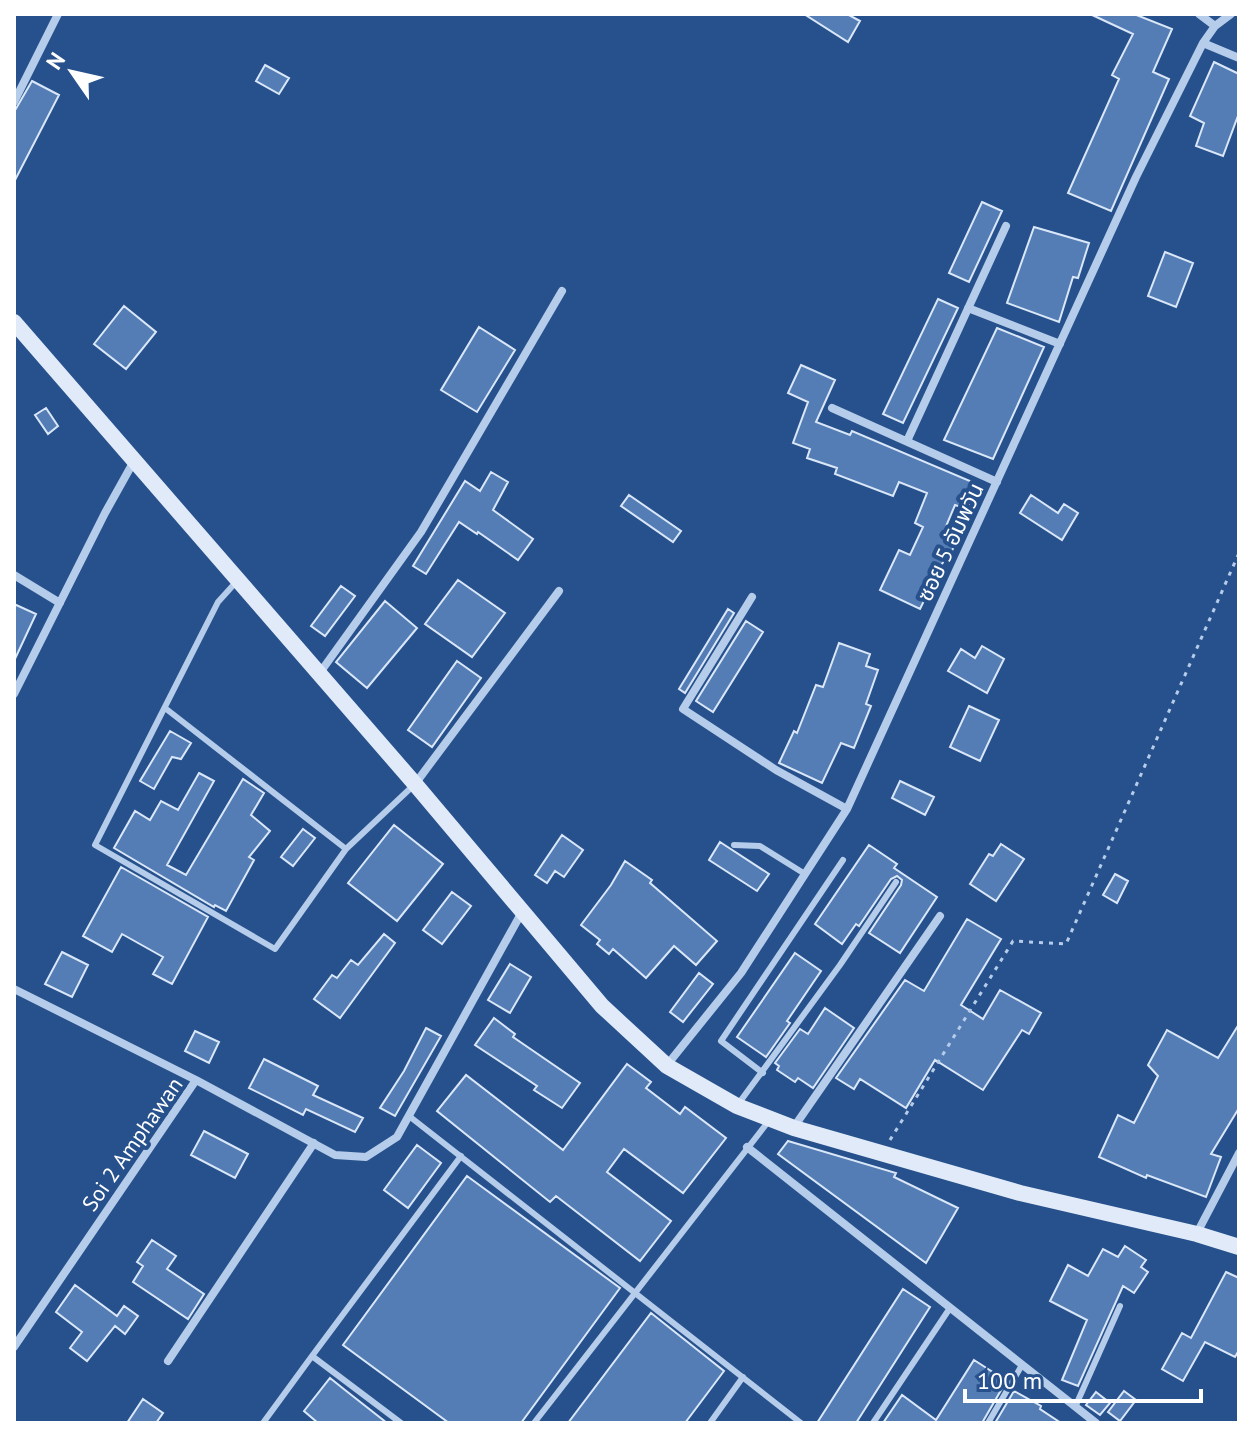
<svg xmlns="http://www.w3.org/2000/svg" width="1253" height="1437" viewBox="0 0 1253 1437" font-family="'PT Sans','Noto Sans Thai',sans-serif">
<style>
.building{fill:#537db4;stroke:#dae7f8;stroke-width:2}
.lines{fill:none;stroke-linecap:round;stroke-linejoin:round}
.path{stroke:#b5ccea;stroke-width:3;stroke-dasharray:4 6;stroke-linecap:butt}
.lane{stroke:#b5ccea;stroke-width:6}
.street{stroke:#b5ccea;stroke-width:8}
.secondary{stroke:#e0eaf8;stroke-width:16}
.labels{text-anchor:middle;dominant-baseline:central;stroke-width:8;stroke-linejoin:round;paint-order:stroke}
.street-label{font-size:22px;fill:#fff;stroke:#27518c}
</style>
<rect width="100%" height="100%" fill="#27518c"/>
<!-- building -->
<path class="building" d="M804 14H847L860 21 848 42Z
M1090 14H1134L1172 29 1153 72 1169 79 1111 211 1068 193 1119 79 1112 75 1133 34Z
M1214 62 1239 74V113L1223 156 1196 146 1204 123 1190 116Z
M265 65 289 78 279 94 256 81Z
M32 81 59 95 14 182V112Z
M982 202 1002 211 969 282 949 273Z
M1034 227 1089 243 1078 278 1073 277 1059 322 1007 303Z
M1165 252 1193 263 1176 307 1148 296Z
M938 299 958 308 903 423 883 414Z
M124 306 156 332 126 369 94 344Z
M479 327 515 350 477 412 441 390Z
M997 328 1044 347 993 459 944 440Z
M801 365 835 380 816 422 850 435 852 431 977 484 967 509 955 505 944 531 958 537 948 560 945 558 920 609 880 590 899 550 910 555 923 527 915 523 927 493 899 482 893 496 835 474 837 468 807 458 810 449 793 443 808 402 788 393Z
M46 408 58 426 48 434 35 415Z
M491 472 508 482 493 510 533 539 518 560 478 532 477 534 459 522 426 574 413 566 465 481 480 491Z
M629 495 681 531 673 542 621 506Z
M1031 495 1058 513 1064 504 1078 513 1062 540 1020 513Z
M458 580 505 613 472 657 425 624Z
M341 586 355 596 325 636 311 626Z
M385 601 417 628 367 688 336 662Z
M14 604 36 614 14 661Z
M728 609 734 613 685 693 679 689Z
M746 621 763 632 713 712 696 701Z
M839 643 870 654 866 666 878 670 866 704 871 706 854 748 841 743 822 783 779 763 794 731 797 733 816 685 823 687Z
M982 646 1004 659 987 693 948 671 961 649 975 658Z
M457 661 481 678 432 747 408 730Z
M969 706 999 720 980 761 950 747Z
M170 731 191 743 181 759 172 757 154 789 140 781Z
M199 773 214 781 167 865 186 875 243 779 264 793 251 815 270 831 249 857 254 860 226 911 215 905 214 907 114 848 135 811 150 820 161 801 178 810Z
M900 781 934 797 925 815 892 798Z
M394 825 443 864 397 921 348 883Z
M303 829 315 838 293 866 281 857Z
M562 835 583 850 564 877 555 871 547 883 535 875Z
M720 842 769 874 757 891 709 860Z
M1001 844 1024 859 996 901 970 884 989 854 993 856Z
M869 845 897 864 894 868 937 897 900 953 869 933 901 885 902 880 897 876 891 879 859 926 856 924 842 944 815 924Z
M625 861 652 880 650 883 717 941 696 965 674 946 646 978 613 949 609 954 597 944 600 940 581 925 611 885Z
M121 867 208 917 172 984 153 974 163 957 122 934 112 952 83 936Z
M1115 874 1128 881 1117 903 1103 895Z
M452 892 471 906 442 944 423 930Z
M967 919 1001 939 961 1005 983 1019 1000 990 1041 1013 1029 1034 1022 1030 983 1090 935 1060 906 1108 860 1079 854 1089 836 1078 905 980 924 991Z
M384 934 395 943 340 1018 314 999 332 975 337 978 351 960 358 965Z
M62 952 88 965 72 997 45 984Z
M795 953 821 971 787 1021 790 1023 766 1057 737 1037Z
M510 964 531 977 510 1013 488 1000Z
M699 973 713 984 683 1022 670 1012Z
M825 1008 854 1028 813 1088 798 1078 795 1082 777 1070 779 1066 775 1063 800 1029 808 1034Z
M494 1018 515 1034 513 1037 580 1083 562 1108 534 1090 537 1086 475 1045Z
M1239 1024V1108L1211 1154 1221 1157 1206 1197 1147 1175 1146 1178 1099 1157 1118 1115 1134 1123 1158 1076 1148 1065 1167 1030 1218 1058Z
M426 1028 441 1036 395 1116 380 1108 404 1071Z
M195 1031 219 1042 209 1063 185 1051Z
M264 1059 318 1086 313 1095 363 1118 355 1132 306 1109 303 1115 249 1088Z
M627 1064 651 1082 646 1088 680 1114 685 1107 726 1138 683 1193 624 1149 607 1172 671 1221 640 1261 556 1196 550 1202 437 1111 466 1075 563 1150Z
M204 1131 248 1154 235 1178 191 1155Z
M788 1141 896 1173 894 1177 958 1208 926 1263 778 1154Z
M417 1145 441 1163 408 1208 384 1190Z
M467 1176 620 1288 521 1423H449L343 1345Z
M152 1240 176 1256 167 1269 204 1294 188 1319 133 1282 143 1266 137 1262Z
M1125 1246 1146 1260 1141 1267 1148 1272 1134 1293 1123 1286 1078 1386 1062 1380 1087 1320 1050 1301 1068 1265 1088 1276 1103 1249 1118 1257Z
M1226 1272 1239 1278V1350L1235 1357 1205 1342 1183 1381 1162 1369 1182 1333 1191 1338Z
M75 1285 117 1316 124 1306 138 1316 125 1334 115 1326 87 1361 70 1348 82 1332 56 1312Z
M903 1289 930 1307 856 1423H817Z
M651 1313 724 1371 685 1423H568Z
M974 1360 1002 1378 999 1382 1004 1385 982 1423H883L902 1395 936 1420Z
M330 1378 345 1390 387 1423H318L304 1411Z
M1014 1391 1041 1406 1040 1409 1061 1423H995Z
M1124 1391 1136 1400 1120 1421 1108 1412Z
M1096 1392 1110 1403 1100 1415 1086 1405Z
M143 1399 163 1413 156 1423H127Z"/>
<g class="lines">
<!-- path -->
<path class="path" d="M890 1140 1013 941 1066 944 1239 553"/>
<!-- lane -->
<path class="lane" d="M237 581 218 602 95 845 275 949 346 849 415 784
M165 708 346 849
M734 845 760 846 805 874
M763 1073 721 1041 843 860
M739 1103 840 965 896 882
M409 1116 801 1423
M312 1356 461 1156
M1076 1405 1120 1306
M263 1423 312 1356 401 1423
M534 1423 768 1122
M710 1423 743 1377
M873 1423 950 1308
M988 1423 1022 1365"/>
<!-- street -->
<path class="street" d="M1199 14 1215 26
M1203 43 1239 58
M14 102 58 14
M968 308 1060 344
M832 408 997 482
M907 441 1006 226
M14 575 60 603
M752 597 683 709 776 770 847 809
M319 674 421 532 562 291
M14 694 105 513 134 461
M415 784 559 591
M14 989 196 1080
M667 1065 741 973 847 809 1136 177 1203 43 1215 26 1231 14
M794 1127 940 916
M747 1147 1096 1423
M1197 1233 1239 1153
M14 1347 196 1080 335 1155 366 1157 397 1137 522 912
M168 1361 314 1143"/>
<!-- secondary -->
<path class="secondary" d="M14 322 415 784 602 1006 667 1066 737 1106 794 1128 1020 1193 1197 1234 1239 1247"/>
</g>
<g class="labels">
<!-- street labels -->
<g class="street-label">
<text transform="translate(950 542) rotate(-65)">ซอย 5 อัมพวัน</text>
<text transform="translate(132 1144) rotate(-55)">Soi 2 Amphawan</text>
</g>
</g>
<!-- border -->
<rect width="1253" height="1437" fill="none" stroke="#ffffff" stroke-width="32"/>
<!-- north arrow -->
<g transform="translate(72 72) rotate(304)" stroke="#27518c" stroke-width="6" paint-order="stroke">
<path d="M0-6L14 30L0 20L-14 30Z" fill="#ffffff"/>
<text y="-12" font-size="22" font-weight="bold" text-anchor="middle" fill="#ffffff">N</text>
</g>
<!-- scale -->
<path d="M965 1389v12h236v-12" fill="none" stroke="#ffffff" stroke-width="4"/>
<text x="977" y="1389" font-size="24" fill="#ffffff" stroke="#27518c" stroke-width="6" paint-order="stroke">100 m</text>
</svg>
